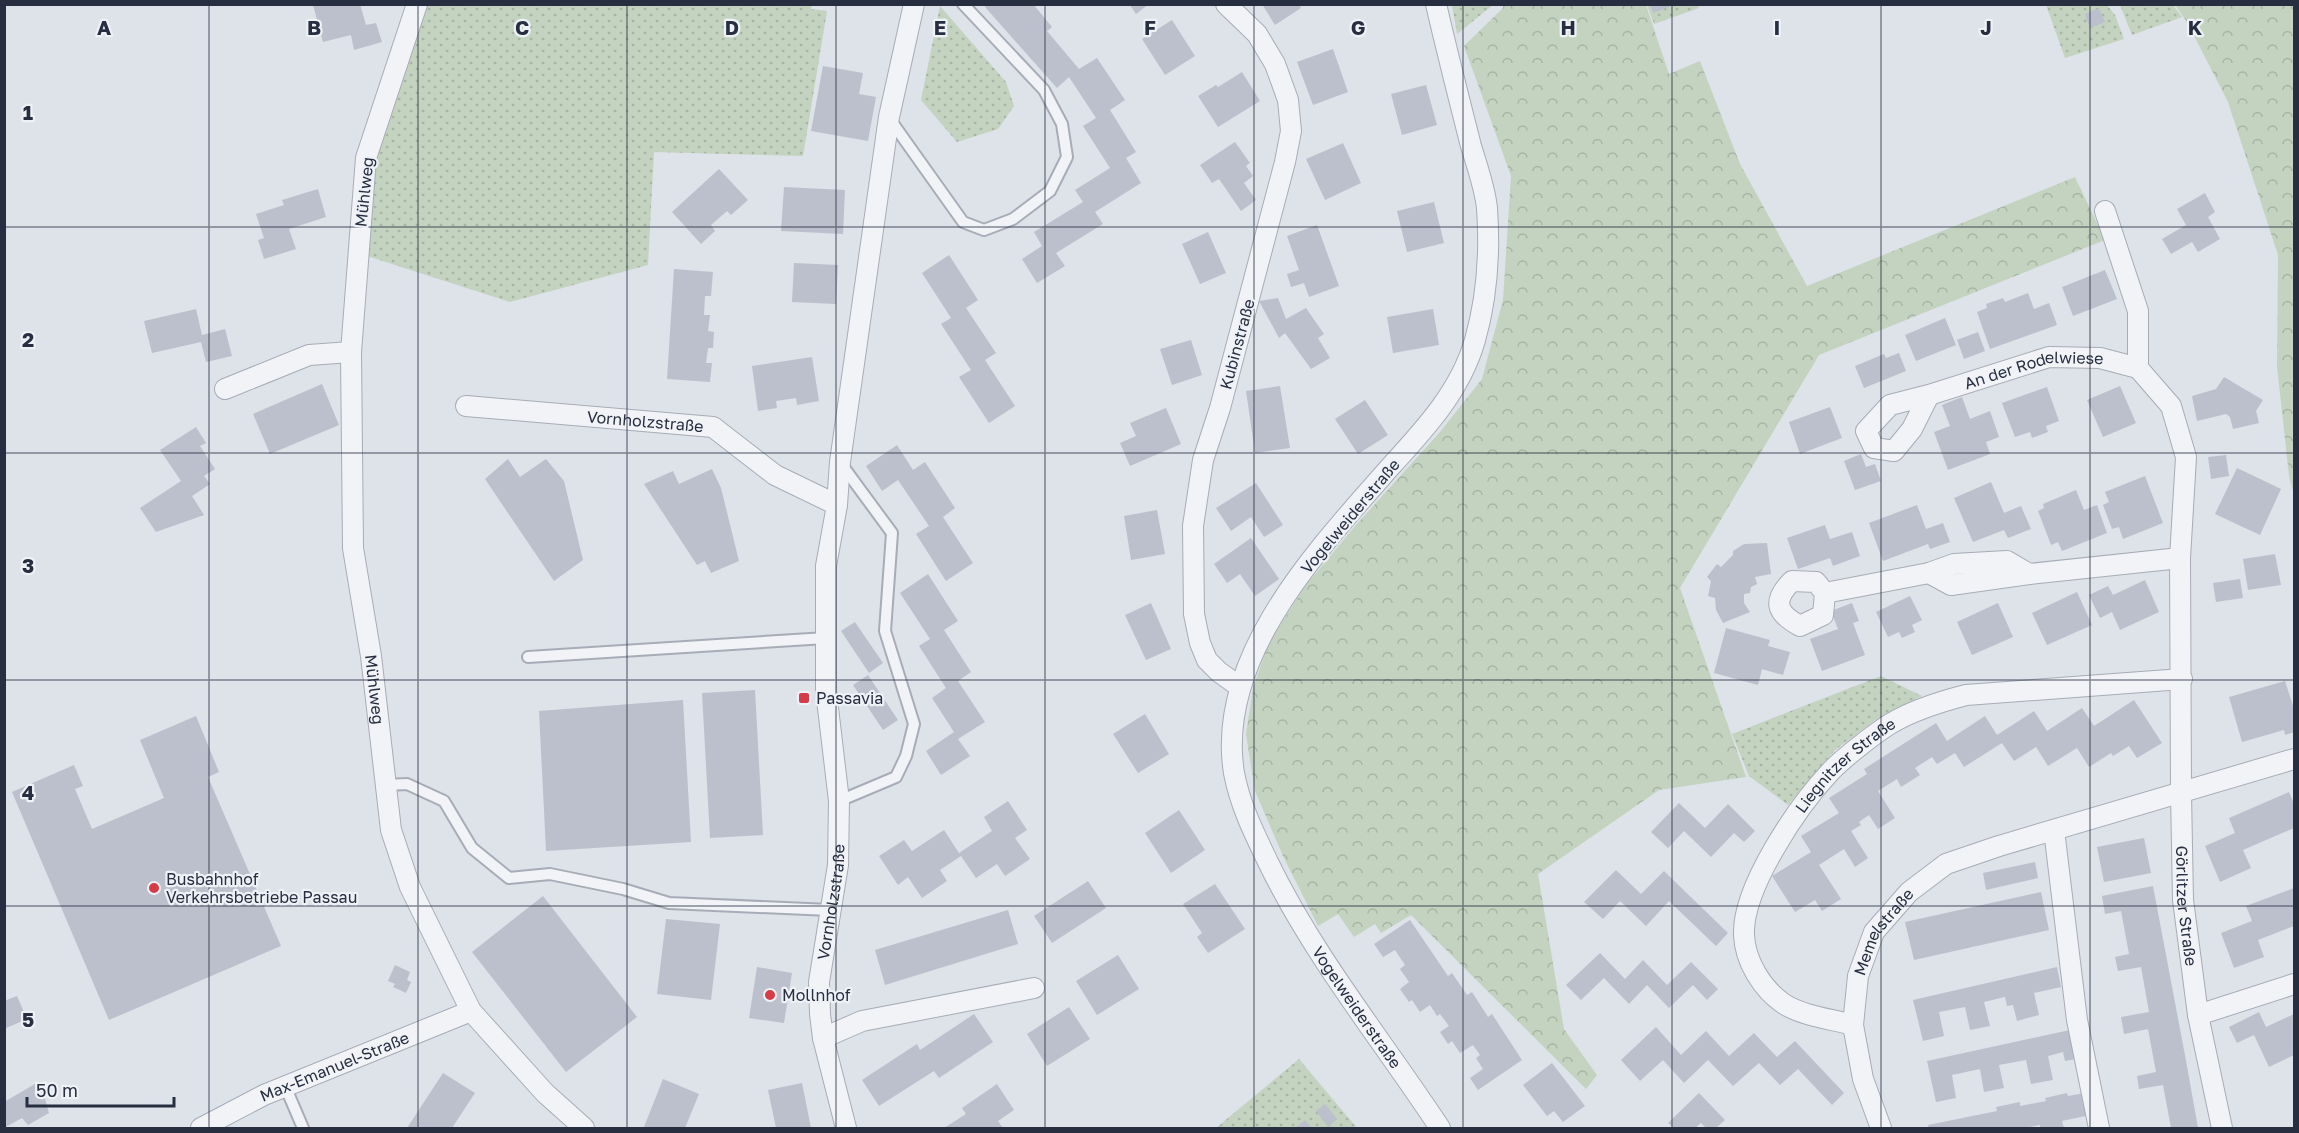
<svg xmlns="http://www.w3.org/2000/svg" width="2299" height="1133" viewBox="0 0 2299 1133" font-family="'Golos Text',sans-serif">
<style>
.green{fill:url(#green-dots)}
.forest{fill:url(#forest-crowns)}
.building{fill:#bbc0cc}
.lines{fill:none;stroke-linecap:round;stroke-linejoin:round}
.service-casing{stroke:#a7acb6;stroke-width:14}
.minor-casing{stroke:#a7acb6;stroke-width:22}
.service{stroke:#f1f3f7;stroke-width:10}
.minor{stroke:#f1f3f7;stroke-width:20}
.grid{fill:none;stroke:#262e40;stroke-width:1.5;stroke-opacity:0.55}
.poi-dot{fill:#d63b48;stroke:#eef1f6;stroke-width:2}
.labels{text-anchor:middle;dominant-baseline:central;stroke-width:4.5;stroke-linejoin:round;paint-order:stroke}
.street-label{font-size:16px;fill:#262e40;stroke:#eef1f6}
.poi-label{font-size:16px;fill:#262e40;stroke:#eef1f6;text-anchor:start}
.grid-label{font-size:20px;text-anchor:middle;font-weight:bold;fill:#262e40;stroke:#eef1f6;stroke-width:4.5;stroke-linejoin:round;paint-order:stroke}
</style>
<defs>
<pattern id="green-dots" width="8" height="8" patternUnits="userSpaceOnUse" patternTransform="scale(1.5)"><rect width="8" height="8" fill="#c3d3bf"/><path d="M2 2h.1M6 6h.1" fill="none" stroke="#a7b5a5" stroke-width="1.8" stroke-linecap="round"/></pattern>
<pattern id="forest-crowns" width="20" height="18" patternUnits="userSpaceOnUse" patternTransform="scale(1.5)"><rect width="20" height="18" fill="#c3d3bf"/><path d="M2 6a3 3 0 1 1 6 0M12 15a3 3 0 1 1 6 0" fill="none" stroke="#a7b5a5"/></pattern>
</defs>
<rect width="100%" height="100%" fill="#dee2e9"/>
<!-- green -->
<path class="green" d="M812 4 811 9 827 11 803 156 654 152 648 265 510 302 361 254 366 162 417 5Z
M1493 4V5L1457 34 1452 5Z
M1647 5H1698L1699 8 1654 24Z
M2046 5H2107L2115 15 2124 39 2065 58Z
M2120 5H2173L2182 17 2132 35Z
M940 6 1006 82 1014 106 998 129 957 142 921 100Z
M1881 676 1922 696 1873 722 1835 750 1788 805 1749 776 1732 734Z
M1299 1059 1357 1128H1216Z"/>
<!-- forest -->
<path class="forest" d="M1503 5H1646L1669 74 1700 61 1740 164 1807 286 2075 177 2105 240 1819 355 1680 588 1746 777 1659 790 1538 874 1564 1029 1597 1075 1586 1089 1411 915 1381 933 1375 924 1354 937 1338 914 1318 926 1283 856 1255 791 1246 734 1253 688 1269 642 1306 585 1356 525 1440 432 1482 379 1503 300 1511 176 1464 46 1503 8Z
M2175 5H2294V495L2289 476 2277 366 2278 255 2228 102 2187 22Z"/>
<!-- building -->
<path class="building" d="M360 4 366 25 376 23 382 42 354 50 351 35 323 42 313 5Z
M988 4H1033L1052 27 1047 31 1079 69 1097 58 1125 100 1110 110 1136 152 1126 158 1141 183 1095 212 1103 224 1056 253 1065 266 1037 283 1022 259 1042 246 1034 232 1083 202 1075 190 1110 168 1083 126 1096 118 1069 77 1057 88 985 7Z
M1129 4H1149L1136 14Z
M1262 4H1299L1301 8 1275 25Z
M1650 4H1668L1669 7 1653 13Z
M2099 8 2105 22 2090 28 2085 14Z
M1172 20 1195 56 1165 75 1142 39Z
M1333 49 1348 92 1313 105 1297 62Z
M823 66 863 73 859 94 876 97 868 141 811 131Z
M1242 72 1260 101 1218 127 1198 96 1216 85 1218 87Z
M1426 85 1437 125 1402 135 1391 94Z
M1235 142 1250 163 1246 166 1253 176 1244 183 1256 200 1241 211 1219 179 1212 183 1200 165Z
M1343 143 1361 183 1325 200 1306 159Z
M719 169 748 200 731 215 727 211 711 225 715 231 701 244 672 212Z
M784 187 845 190 843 234 781 231Z
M318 189 326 217 289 229 296 249 264 259 258 240 264 238 256 214 284 205 282 200Z
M2205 193 2215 212 2208 217 2220 239 2198 252 2192 242 2171 254 2162 239 2186 225 2177 209Z
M1434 202 1444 243 1407 252 1397 211Z
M1317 225 1339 286 1309 297 1304 283 1291 287 1287 274 1299 270 1287 236Z
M1208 232 1226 273 1200 284 1182 244Z
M949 255 978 300 966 308 996 353 985 360 1015 406 989 423 959 377 971 370 941 324 951 318 922 273Z
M794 263 838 265 836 304 792 302Z
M674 269 713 272 711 296H705L704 315H710L708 331 714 332 713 348H708L706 363H712L710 382 667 379Z
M2105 270 2117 299 2073 316 2062 287Z
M2028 293 2034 309 2049 303 2057 325 1990 349 1977 312 1987 308 1986 304 2003 298 2005 302Z
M1278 298 1286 319 1306 308 1324 334 1318 338 1330 358 1311 369 1285 333 1279 338 1259 301Z
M196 309 202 335 225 329 232 356 206 362 201 342 152 353 144 321Z
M1433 309 1439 345 1393 353 1387 317Z
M1945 318 1956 345 1916 361 1905 335Z
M1978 332 1985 351 1964 359 1957 340Z
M1191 340 1202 375 1172 385 1160 349Z
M1899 353 1906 371 1864 388 1855 366 1884 354 1886 358Z
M812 357 819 401 797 405 796 398 776 401 777 408 758 411 752 366Z
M2224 377 2263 400 2256 411 2259 423 2233 429 2230 417 2226 414 2197 421 2192 396 2216 389Z
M322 384 339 425 270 454 253 414Z
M1280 386 1290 448 1255 453 1246 391Z
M2120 386 2136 423 2103 437 2087 400Z
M2047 387 2059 421 2046 426 2048 432 2032 438 2030 432 2015 437 2002 403Z
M1962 397 1970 419 1990 411 1999 437 1986 442 1990 454 1948 470 1934 432 1950 426 1942 405Z
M1365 400 1388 435 1358 454 1335 419Z
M1830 407 1842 438 1800 454 1789 422Z
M1166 408 1181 444 1130 466 1120 443 1136 436 1130 423Z
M196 427 206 443 200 446 215 469 204 476 210 484 192 496 204 515 156 532 140 508 181 481 160 450Z
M897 445 913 470 925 462 955 508 943 517 973 563 946 581 916 534 929 526 898 480 882 491 866 466Z
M1861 454 1866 467 1875 464 1881 481 1855 490 1844 461Z
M2226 455 2229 476 2211 479 2208 457Z
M508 459 520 477 546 459 564 481 583 560 554 581 485 479Z
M2237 468 2281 489 2260 535 2215 514Z
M712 469 721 488 739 561 711 573 705 561 697 565 644 484 673 471 679 484Z
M2145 476 2163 523 2123 539 2119 527 2112 529 2103 505 2109 502 2105 492Z
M1991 482 2004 513 2021 506 2031 529 2008 538 2004 530 1973 542 1954 498Z
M1256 483 1283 525 1264 537 1251 517 1231 531 1216 508Z
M2076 490 2084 510 2097 505 2107 533 2062 551 2058 542 2051 545 2038 511 2044 508 2043 504Z
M1917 505 1926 529 1943 523 1950 542 1930 549 1928 544 1883 561 1869 523Z
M1157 510 1165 554 1131 560 1124 516Z
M1825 525 1830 539 1852 532 1860 556 1833 566 1830 558 1798 569 1787 538Z
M1251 538 1279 579 1255 596 1240 574 1227 583 1214 564Z
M1767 543 1771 574 1755 577 1757 584 1751 587 1750 593 1744 594V603L1750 612 1723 623 1716 610 1715 598 1708 596 1711 581 1707 577 1717 564 1721 567 1733 555V551L1744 544Z
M2275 554 2281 585 2248 590 2243 559Z
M928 574 958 621 944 630 971 672 958 681 985 722 958 739 970 756 941 775 926 751 954 732 932 698 946 688 919 646 930 639 900 593Z
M2240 579 2243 598 2216 602 2213 583Z
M2145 580 2159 612 2120 630 2112 612 2100 618 2089 595 2108 586 2113 595Z
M2077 592 2092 625 2047 645 2032 613Z
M1910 596 1922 620 1912 625 1915 632 1902 638 1899 632 1888 637 1876 612Z
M1151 603 1171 649 1146 660 1125 615Z
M1852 603 1859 621 1853 623 1865 655 1822 671 1810 639 1838 629 1831 611Z
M1998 603 2013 637 1972 655 1957 622Z
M855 622 883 663 869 673 841 631Z
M1726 628 1770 640 1768 646 1790 652 1783 675 1762 669 1758 685 1714 673Z
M868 675 898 720 883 730 853 685Z
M2285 681 2294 709V732L2285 735 2284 730 2242 742 2229 697Z
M755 690 763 835 710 838 702 693Z
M683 700 691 842 546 851 539 711Z
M2134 700 2162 743 2137 758 2129 746 2113 756 2111 753 2089 767 2077 748 2048 766 2036 747 2014 761 2002 743 1964 767 1955 753 1937 764 1932 757 1915 768 1920 775 1901 787 1897 779 1878 791 1895 818 1878 829 1869 815 1859 822 1861 825 1851 831 1868 858 1855 867 1844 849 1819 865 1841 899 1822 911 1815 900 1795 912 1772 876 1811 852 1801 836 1839 813 1829 798 1867 774 1864 769 1936 723 1947 741 1985 716 1997 735 2034 711 2047 731 2082 708 2094 726Z
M1145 714 1169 754 1138 773 1113 734Z
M196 716 219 772 208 777 281 946 109 1020 12 792 74 765 83 786 75 789 92 829 164 798 140 740Z
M2289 792 2294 804V828L2243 850 2251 868 2220 882 2205 846 2235 833 2229 818Z
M1008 801 1027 830 1015 838 1030 859 1005 876 997 864 976 878 961 856 940 870 947 881 922 898 908 877 898 885 879 856 904 840 912 851 944 830 959 853 992 831 984 817Z
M1679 803 1705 828 1728 804 1755 831 1744 842 1734 833 1711 857 1684 831 1668 848 1651 832Z
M1179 810 1205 850 1171 873 1145 833Z
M2144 838 2151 873 2104 882 2097 847Z
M2035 862 2038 878 1986 890 1983 873Z
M1616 870 1641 894 1664 871 1728 933 1716 946 1669 901 1646 926 1620 901 1603 919 1584 902Z
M1088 881 1106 908 1052 943 1034 916Z
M1215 884 1245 929 1208 953 1197 937 1202 933 1183 904Z
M2153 886 2187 1066 2198 1128H2171L2163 1085 2139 1089 2137 1076 2156 1072 2148 1029 2124 1034 2121 1017 2149 1012 2141 967 2118 971 2115 957 2129 954 2121 911 2105 914 2102 896Z
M2294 888V926L2258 940 2264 957 2234 968 2221 933 2252 921 2246 906Z
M2041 892 2049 930 1914 960 1905 922Z
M543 896 637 1017 566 1072 472 952Z
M1008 910 1018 944 885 985 875 950Z
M666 919 720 924 711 1000 657 994Z
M1410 920 1448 976 1452 973 1467 995 1472 992 1488 1017 1492 1014 1522 1060 1478 1090 1470 1078 1483 1069 1476 1058 1480 1055 1473 1045 1460 1053 1452 1041 1448 1044 1440 1032 1449 1026 1440 1014 1437 1016 1430 1005 1420 1012 1412 1000 1409 1002 1400 989 1409 982 1400 969 1405 965 1395 950 1383 957 1374 944Z
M1600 953 1625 979 1643 960 1667 985 1691 962 1718 989 1707 1000 1693 985 1669 1008 1647 985 1629 1004 1604 978 1581 1000 1566 985Z
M1118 955 1139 989 1097 1015 1076 981Z
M395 965 410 972 407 980 411 982 406 993 393 987 395 984 388 981Z
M757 967 792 973 784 1023 749 1018Z
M2057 967 2061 987 2034 993 2039 1015 2017 1021 2013 1005 2007 1006 2005 997 1984 1002 1990 1026 1970 1030 1965 1007 1939 1012 1944 1036 1923 1041 1913 1000Z
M17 996 27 1019 4 1029V1001Z
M1069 1007 1090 1039 1047 1066 1027 1034Z
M2259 1012 2266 1027 2294 1014V1055L2269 1067 2254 1035 2237 1043 2229 1027Z
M974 1014 993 1042 939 1078 934 1071 879 1106 862 1080 917 1044 920 1050Z
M1656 1027 1681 1055 1706 1031 1729 1056 1754 1033 1777 1057 1795 1041 1844 1093 1832 1105 1798 1069 1780 1085 1759 1063 1733 1086 1708 1060 1684 1083 1663 1060 1640 1081 1621 1060Z
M2070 1030 2076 1059 2065 1061 2063 1052 2048 1056 2053 1080 2031 1084 2026 1060 1999 1065 2004 1088 1984 1092 1980 1069 1952 1075 1956 1098 1936 1102 1927 1061Z
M1552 1063 1585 1106 1563 1122 1554 1111 1547 1116 1523 1085Z
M443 1073 475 1093 452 1128H407Z
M663 1079 699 1094 685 1128H648L644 1127Z
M40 1081 49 1113 28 1125 22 1118 4 1128V1102Z
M802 1083 811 1128H776L768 1090Z
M997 1084 1014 1110 998 1121 1003 1128H944L966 1114 962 1108Z
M1699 1093 1725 1120 1716 1128H1706L1701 1123 1695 1128H1674L1668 1123Z
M2067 1093 2068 1096 2085 1093 2090 1115 2062 1121 2064 1128H2040V1125L2024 1128H1929L1928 1125 1997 1111 1996 1107 2020 1102V1106L2046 1101 2045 1098Z
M1325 1104 1337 1119 1328 1127 1316 1111Z
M1305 1120 1312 1128H1295Z"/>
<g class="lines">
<!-- service casing -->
<g class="service-casing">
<path id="service" d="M889 118 963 222 984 230 1013 219 1050 191 1067 157 1062 124 1044 90 963 4
M528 657 826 638
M386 785 407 784 444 801 472 848 509 878 550 874 623 889 669 903 830 910
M839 801 896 777 906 756 914 724 885 631 892 533 842 465
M285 1086 303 1128"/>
</g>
<!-- minor casing -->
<g class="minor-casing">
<g id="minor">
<path id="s1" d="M417 4 366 158 351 352 353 548 371 656 391 830 410 887 471 1011 545 1093 584 1128"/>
<path d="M1226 4 1257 34 1275 64 1288 100 1291 131 1285 162 1220 408 1203 460 1193 526 1194 614 1200 643 1207 660 1219 672 1240 687"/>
<path id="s2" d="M1436 4C1447 52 1459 99 1471 146 1477 166 1485 188 1487 208 1490 251 1487 298 1475 340 1461 390 1425 429 1391 466 1320 547 1215 656 1234 773 1240 805 1254 833 1268 862 1314 957 1382 1040 1440 1128"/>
<path d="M2105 211 2138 311V368"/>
<path d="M225 389 309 355 351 352"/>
<path id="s3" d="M1929 395 1912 429 1894 451 1874 448 1866 431 1890 405 1929 395 2049 357 2100 358 2138 368 2171 406 2186 457 2180 558 2181 793 2183 900 2198 1015 2222 1128"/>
<path id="s4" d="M466 406 713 427 775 475 837 505"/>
<path d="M1929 573 1951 585 2029 574 2180 558"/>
<path d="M1825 593 1823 615 1800 626C1776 613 1772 601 1792 581L1816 582 1825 593 1929 573 1954 564 2007 561 2029 574"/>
<path d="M2054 830 2077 1020 2099 1128"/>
<path d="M2198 1015 2294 984"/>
<path id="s5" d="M1853 1025C1831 1019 1803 1016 1784 1004 1762 989 1745 961 1744 935 1742 888 1798 806 1830 772 1842 759 1874 734 1890 724 1911 711 1943 701 1966 695L2182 679"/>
<path d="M823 1038 862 1021 1034 988"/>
<path id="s6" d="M201 1128 264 1095 471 1011"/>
<path id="s7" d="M846 1128 823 1038 820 1014 819 982 838 865 839 801 826 691V566L837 505 840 462 889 117 914 4"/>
<path id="s8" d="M1881 1128 1863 1079 1853 1025 1858 976 1874 932 1909 892 1946 864 1999 846 2294 759"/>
</g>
</g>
<!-- service -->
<use href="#service" class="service"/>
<!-- minor -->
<use href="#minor" class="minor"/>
</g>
<!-- grid -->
<path class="grid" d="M209 4V1128M418 4V1128M627 4V1128M836 4V1128M1045 4V1128M1254 4V1128M1463 4V1128M1672 4V1128M1881 4V1128M2090 4V1128M4 227H2294M4 453H2294M4 680H2294M4 906H2294"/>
<!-- markers -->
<g class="poi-dot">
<rect x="798" y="692" width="12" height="12" rx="3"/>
<circle cx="154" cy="888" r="6"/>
<circle cx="770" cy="995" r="6"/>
</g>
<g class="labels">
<!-- street labels -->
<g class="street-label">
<text transform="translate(364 192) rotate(-84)">Mühlweg</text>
<text transform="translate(1237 344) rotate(-75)">Kubinstraße</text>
<text stroke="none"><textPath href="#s3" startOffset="290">An der Rodelwiese</textPath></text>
<text stroke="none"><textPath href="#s4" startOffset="180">Vornholzstraße</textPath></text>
<text transform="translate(1350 516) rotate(-50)">Vogelweiderstraße</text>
<text stroke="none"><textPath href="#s1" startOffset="696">Mühlweg</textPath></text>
<text stroke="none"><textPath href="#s5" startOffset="358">Liegnitzer Straße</textPath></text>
<text stroke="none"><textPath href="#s7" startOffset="230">Vornholzstraße</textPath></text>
<text stroke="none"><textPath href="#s3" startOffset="950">Görlitzer Straße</textPath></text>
<text stroke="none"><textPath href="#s8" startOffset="208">Memelstraße</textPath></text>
<text stroke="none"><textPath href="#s2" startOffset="1119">Vogelweiderstraße</textPath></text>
<text stroke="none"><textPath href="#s6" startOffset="147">Max-Emanuel-Straße</textPath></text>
</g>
<!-- poi labels -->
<g class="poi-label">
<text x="816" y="698">Passavia</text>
<text x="166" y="879">Busbahnhof<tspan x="166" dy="18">Verkehrsbetriebe Passau</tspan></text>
<text x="782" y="995">Mollnhof</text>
</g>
</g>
<g class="grid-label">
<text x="104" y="35">A</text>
<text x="314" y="35">B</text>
<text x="522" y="35">C</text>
<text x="732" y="35">D</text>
<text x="940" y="35">E</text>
<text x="1150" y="35">F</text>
<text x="1358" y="35">G</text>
<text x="1568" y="35">H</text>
<text x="1777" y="35">I</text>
<text x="1986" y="35">J</text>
<text x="2195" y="35">K</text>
<text x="28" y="120">1</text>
<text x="28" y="347">2</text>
<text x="28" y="573">3</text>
<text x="28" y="800">4</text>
<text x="28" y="1027">5</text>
</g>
<!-- border -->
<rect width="2299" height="1133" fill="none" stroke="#262e40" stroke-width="12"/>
<!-- scale -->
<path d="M27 1097v9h147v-9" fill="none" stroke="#262e40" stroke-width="3"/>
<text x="36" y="1097" font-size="18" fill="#262e40" stroke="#eef1f6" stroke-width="4.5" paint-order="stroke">50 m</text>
</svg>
